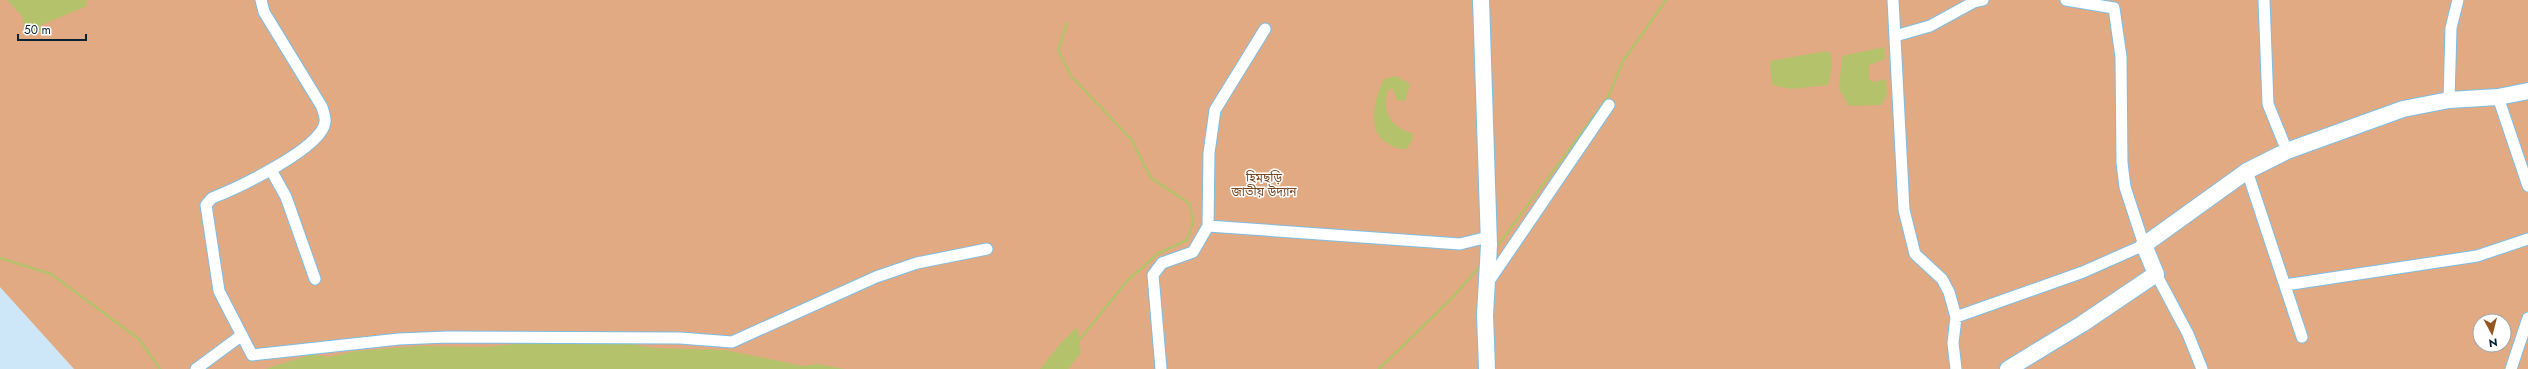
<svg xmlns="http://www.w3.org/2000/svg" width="2528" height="369" viewBox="0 0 2528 369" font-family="Jost,'Noto Sans Bengali',sans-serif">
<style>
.green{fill:#e2aa82;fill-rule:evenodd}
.water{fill:#b4c26b}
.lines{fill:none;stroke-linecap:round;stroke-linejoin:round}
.stream{stroke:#b4c26b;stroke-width:2.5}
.street-casing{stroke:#7cbde5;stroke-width:13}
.secondary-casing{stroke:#7cbde5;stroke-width:18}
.street{stroke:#fff;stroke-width:11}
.secondary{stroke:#fff;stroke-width:16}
.labels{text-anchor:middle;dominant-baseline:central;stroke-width:3;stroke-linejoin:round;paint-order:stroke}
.park-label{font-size:12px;fill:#77461f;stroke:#fff}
</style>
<rect width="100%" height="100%" fill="#cee7f8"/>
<!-- green -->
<path class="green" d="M0 0H2528V369H74L0 287ZM2480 321H2504V345H2480Z"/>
<!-- water -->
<path class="water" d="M7 0H86L87 6 41 25V32L28 36 21 15Z
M1884 47 1885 59 1869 65V79L1874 82 1886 79 1887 95 1881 105 1849 106 1839 89 1842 56Z
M1827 51 1831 54 1832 66 1828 85 1791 89 1772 85 1770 61Z
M1396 76 1410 84 1405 101 1397 100 1393 89H1389C1380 109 1391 128 1412 133L1413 138 1407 149C1398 149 1394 147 1387 143 1365 130 1375 97 1384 79Z
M1077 327 1081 353 1068 369H1040L1059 345Z
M543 341 627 343 653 348 725 350 803 366 817 364 845 369H265L313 354 328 357 356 351 419 346 486 347Z"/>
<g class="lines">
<!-- stream -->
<path class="stream" d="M1067 23 1058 50 1071 76 1131 139 1151 178 1190 204 1193 222 1187 240 1157 254 1127 281 1077 343
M1495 249 1608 97 1623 61 1666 0
M0 258 51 274 139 339 160 369
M1379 369 1453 297 1481 265"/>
<!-- street casing -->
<g class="street-casing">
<path id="street" d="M261 0 264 12 322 107C323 111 326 118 325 122 323 148 235 189 212 198L206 205 219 291 252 355 399 339 447 337 680 338 732 342 876 277 917 263 987 249
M1893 0 1904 210 1915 254 1942 279 1949 292 1956 317 1953 343 1956 369
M2264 0 2268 104 2287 151
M1895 36 1930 26 1974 2 1983 0
M2498 97 2528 186
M2449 100 2451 28 2458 0
M271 170 286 197 315 279
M2247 171 2302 337
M1208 226 1460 244 1488 237
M2156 274 2188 334 2202 369
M1487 284 1609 105
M2285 285 2477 256 2528 239
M1956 317 2083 272 2144 245 2125 187 2122 163 2121 57 2114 8 2066 0
M196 369 242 335
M1161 369 1153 275 1162 263 1193 252 1208 226 1209 153 1215 110 1265 29
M2511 369 2528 318"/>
</g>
<!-- secondary casing -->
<g class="secondary-casing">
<path id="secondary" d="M1481 0 1489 245 1485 315 1487 369
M2008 369 2082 324 2156 274 2144 245 2247 171 2287 151 2403 109 2449 100 2498 97 2528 91"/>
</g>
<!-- street -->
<use href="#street" class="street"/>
<!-- secondary -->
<use href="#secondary" class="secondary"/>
</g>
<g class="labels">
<!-- park labels -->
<g class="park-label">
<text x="1264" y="178">হিমছড়ি<tspan x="1264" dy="14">জাতীয় উদ্যান</tspan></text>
</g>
</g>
<!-- north arrow -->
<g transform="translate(2492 333) rotate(173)"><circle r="19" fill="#ffffff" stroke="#9ca7ad"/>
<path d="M0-3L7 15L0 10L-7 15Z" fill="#95541e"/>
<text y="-6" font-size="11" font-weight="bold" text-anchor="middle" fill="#072232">N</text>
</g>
<!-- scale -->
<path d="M18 34v6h68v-6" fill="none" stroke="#072232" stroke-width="2"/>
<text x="24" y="34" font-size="12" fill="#072232" stroke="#ffffff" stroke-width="3" paint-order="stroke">50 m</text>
</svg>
